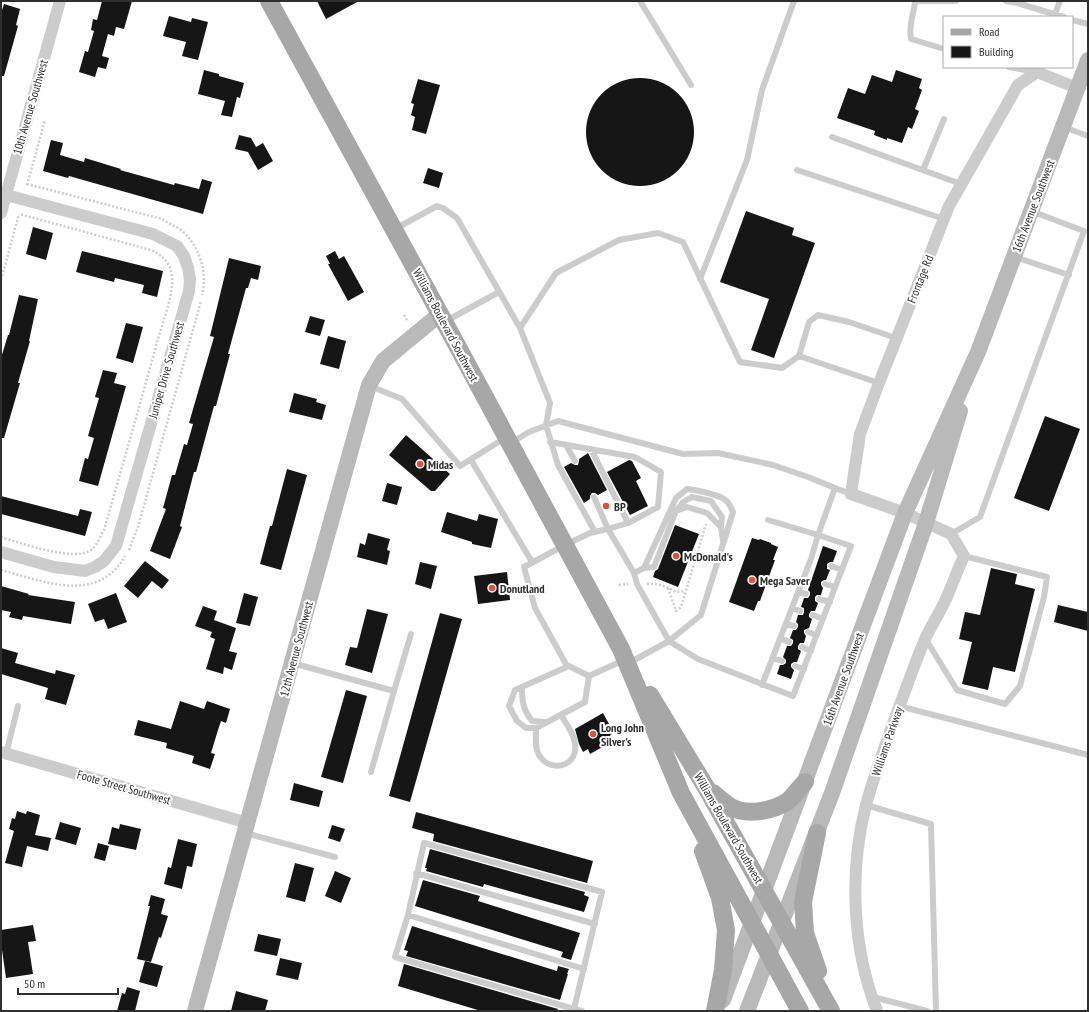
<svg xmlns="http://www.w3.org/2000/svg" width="1089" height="1012" viewBox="0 0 1089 1012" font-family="'PT Sans Narrow',sans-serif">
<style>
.building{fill:#161616}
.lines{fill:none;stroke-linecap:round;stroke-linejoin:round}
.path{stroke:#ccc;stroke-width:2.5;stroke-dasharray:2 2;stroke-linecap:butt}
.lane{stroke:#ccc;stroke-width:6}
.street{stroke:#ccc;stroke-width:12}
.secondary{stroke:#b9b9b9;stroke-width:16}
.primary{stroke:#a7a7a7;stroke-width:18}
.poi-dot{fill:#dd523b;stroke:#fff;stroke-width:1.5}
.labels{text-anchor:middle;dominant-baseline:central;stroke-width:4;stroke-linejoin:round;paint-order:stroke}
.street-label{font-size:12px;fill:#2f2f2f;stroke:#fff}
.poi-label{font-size:12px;font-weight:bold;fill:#2f2f2f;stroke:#fff;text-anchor:start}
</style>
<rect width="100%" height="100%" fill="#fff"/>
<!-- building -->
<path class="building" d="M102 1H132L124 29 116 27 114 36 108 34 102 56 109 58 106 69 98 67 95 77 79 72 85 51 88 52 94 31 91 30 93 19 97 20Z
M317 1H359L326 19Z
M4 4 20 9 16 25 18 26 4 76H1V13Z
M169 16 191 22 192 18 208 22 198 60 182 56 186 42 163 36Z
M204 70 219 74V76L244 83 240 98 237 97 232 117 221 115 225 101 198 94Z
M896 70 922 79 919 88 922 90 915 109 919 111 912 129 908 127 902 143 887 138V140L874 135 875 131 837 118 848 88 865 94 872 75 892 82Z
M586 132a54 54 0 1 1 108 0a54 54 0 1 1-108 0Z
M418 79 440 85 426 134 412 130 415 117 411 115 414 104 411 103Z
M239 135 251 138 256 147 263 143 273 161 258 170 248 152 235 149Z
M51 140 63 143 60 155 84 162 85 158 121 169 120 170 174 185 175 183 199 189 202 179 212 182 203 214 69 176 68 178 43 171Z
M428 168 443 173 439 188 423 183Z
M746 211 794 228 792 235 815 243 774 358 751 350 769 299 720 282Z
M33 227 53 233 46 260 26 254Z
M82 251 163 271 157 297 142 293 144 285 115 278 114 282 76 272Z
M335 251 339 259 344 256 364 292 348 301 328 264H330L326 256Z
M229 258 261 266 258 280 251 278 248 288H246L228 354H230L216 406H214L196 472H194L180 526 182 527 170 559 150 551 166 509 163 508 172 475H175L184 444 187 445 193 424 189 423 214 337 210 336Z
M19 295 38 299 29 341H30L18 383H20L4 438H1V358L8 335H9Z
M310 316 325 320 320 336 305 332Z
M126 323 143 327 133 363 116 358Z
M328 336 346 341 339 369 320 364Z
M103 370 117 373 114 383 126 386 98 486 79 481 85 458 88 459 94 438 88 436 99 398 95 397Z
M294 393 317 399 316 402 326 405 322 420 289 412Z
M1045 416 1080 429 1049 511 1014 498Z
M406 435 450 474 435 491H431L389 455Z
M588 453 607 490 598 495 595 493H592L590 496V499L584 503 564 467 571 463 575 465H578L579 461V459Z
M629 460 632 461 641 478 636 481 648 506 630 515 607 472Z
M287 469 307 475 281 570 260 564 270 526H272Z
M387 483 402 487 397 505 382 501Z
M1 496 78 516 80 509 92 512 85 536 1 514Z
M447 512 477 521 479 514 498 519 491 548 472 544V542L441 532Z
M675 525 699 534 678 587 653 577 655 571 658 569Z
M368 533 390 539 387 550 390 551 387 565 357 557 360 543 365 545Z
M752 538 759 540 760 539 771 543V544L778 547 773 560H775L760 601H758L754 611 729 602Z
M823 546 837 551 833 562H830L827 564V569L830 570 826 580H824L821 582V585L823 588 821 595H817L815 597V601L818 603 815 611H811L809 614V617L812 619 809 628 804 630V633L806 636 804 643H800L798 646V649L801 651 797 662H794L791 664V667L794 670 791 679 777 674 780 665H783L786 663V660L783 657 787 646H791L793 643V640L790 638 793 630H796L798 627V624L796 622 798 615H803L804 612V608L801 607 804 598H808L810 595V592L808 590Z
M145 561 169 580 162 589 152 581 138 598 124 586Z
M420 562 437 566 431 589 415 584Z
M991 568 1017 574 1015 584 1035 589 1015 672 993 667 988 690 962 684 972 642 959 639 965 612 980 615Z
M507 572 510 600 478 604 474 576Z
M1 586 29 594 28 595 75 602 71 624 23 616 22 620 9 617 11 612 1 610Z
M116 593 127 622 108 629 104 619 95 622 88 604Z
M244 593 258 597 250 626 236 623Z
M1058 605 1088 612V631L1054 622Z
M203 606 217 611 214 620 236 628 229 651 237 653 232 670 224 667 223 674 206 669 215 639 210 637 212 632 195 626Z
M367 609 388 614 372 673 345 665 350 647 357 648Z
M440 613 462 619 410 802 389 796Z
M1 648 18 653 15 663 55 674 56 670 75 675 66 705 45 699 48 688 1 674Z
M346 690 367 696 343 783 321 777Z
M180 701 204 709 207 701 230 709 226 723 221 721 218 730 211 753 215 754 210 769 192 763 194 756 166 748 167 743 134 735 138 720 171 729Z
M603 713 614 733 610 735 613 741 590 754 588 749 583 752 579 744 575 729Z
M294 783 323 791 319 807 290 800Z
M17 811 26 814 27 811 40 815 35 835 51 838 48 851 27 846 22 867 5 863 14 831 9 829 12 818 15 819Z
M416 812 593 861 587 883 433 841 434 834 412 828Z
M60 822 81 828 76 845 55 839Z
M120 824 141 829 136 850 108 844 112 827 119 829Z
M332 825 345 829 340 842 328 838Z
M178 839 197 844 192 867 187 866 182 889 164 884 168 867 171 868Z
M98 843 109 846 105 861 94 858Z
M430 849 585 892 584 895 589 897 584 912 484 884 483 887 426 871 427 868H425Z
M295 863 314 868 305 902 286 897Z
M335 871 351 878 341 903 325 896Z
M423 880 480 896 478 901 580 933 571 960 561 957 563 952 415 906Z
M151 895 165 899 161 914 168 916 161 938 159 937 151 962 137 959 150 906H148Z
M33 925 36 941 28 942 33 974 6 978 1 943V930Z
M412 926 557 971 558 966 569 969 567 974H568L560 1000 406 956 408 951 404 950Z
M258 934 281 939 277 956 254 951Z
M280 958 302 963 298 980 276 975Z
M145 961 163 966 157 987 139 982Z
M404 964 558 1009 557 1011H481L398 986Z
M127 987 140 991 135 1011H117L122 993 125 994Z
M236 991 268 1000 265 1011H231Z"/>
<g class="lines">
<!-- path -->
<path class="path" d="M27 184 162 219C168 223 175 226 181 230 199 245 208 272 202 295
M27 185 45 120
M1 280 19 214
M404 315 407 320
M1 537C20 543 74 562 91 550 97 546 100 536 104 530 122 467 140 405 157 342 162 325 174 293 172 277 171 263 162 255 151 250L19 214
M129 550 138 527 201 301
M1 570C42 581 98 605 125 556
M647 584C658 583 666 586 676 592L685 591
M619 585 628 584
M668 588 676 611 681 607 706 524"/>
<!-- lane -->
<path class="lane" d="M640 1 691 85
M915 1C914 14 908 27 911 39L944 49
M918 1H956
M1006 1 1017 3 1064 17
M1055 14 1060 1
M1072 20 1088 24
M1009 67 1036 72
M1064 127 1088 136
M832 137 961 184
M797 170 944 219
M923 170 944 119
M395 229 437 206 443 208 457 218 520 328 550 403 546 425 558 465 595 532
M1015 257 1069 275
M700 279 747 160 762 90 794 1
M446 321 499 292
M520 328 556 273 619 240 658 233 683 242 740 362 782 368 799 356
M879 383 799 356 809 322 818 315 849 322 896 338
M370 386 402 399 460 466 505 438
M550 442 635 457 661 472 658 507 628 523 608 529 594 497
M511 443 529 432 558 421 683 454 718 453 773 465 808 477 835 488 818 535 851 546 793 696 698 659 669 641 637 584 634 573 608 529 590 533 565 545 524 567 535 608 567 666
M566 445 575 461
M591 449 628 523
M471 460 532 562
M835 488 851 494
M677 510 683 502 692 497 711 501 722 517 721 527
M951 534 980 517 1084 231 1031 211
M831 566 842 570
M644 568 654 567 676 511 687 507 707 513 721 527 723 541
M825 584 835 587
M798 592 806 594
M819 599 830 602
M792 608 800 611
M813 615 823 619
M786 624 794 626
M808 632 817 635
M780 638 789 642
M925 638 957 690 1005 704 1020 686 1044 597 1047 577 964 556
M802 647 811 651
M773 658 782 661
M292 663 394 691 371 772
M629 663 669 641 701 615 733 512C731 507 729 502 724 499 716 494 696 490 687 489L676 498 644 568 634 573
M569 666 589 676 585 702 536 728H526L517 721 509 706 515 690Z
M795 666 804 669
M589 676 624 660
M762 685 811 559 818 535 768 520
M522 687C522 702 523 709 532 721L545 722
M394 691 411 634
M899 706 1088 755
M536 728C536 735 535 743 537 750 545 776 583 768 574 739 572 731 565 722 561 715
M6 754 18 706
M866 805 931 824 936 1011
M245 833 335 857
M416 873 595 924
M408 915 584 969
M873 997 927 1011
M574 1009 602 892 424 843 408 915 395 957 574 1009 582 1011"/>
<!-- street -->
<path class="street" d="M1 213 60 1
M1 552 54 567 85 571 95 567 104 561 116 546 189 291 190 279 188 268 184 256 177 246 153 234 6 195
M1 752 248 823
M877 1011C852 947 849 871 866 805 874 775 885 747 895 718 905 692 914 665 925 639 931 626 939 614 945 601 952 586 957 571 964 556L951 534 905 513 851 494 860 434 879 383 949 206 1018 85 1037 72 1077 88"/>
<!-- secondary -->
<path class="secondary" d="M723 1000 905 513 978 352 1088 60
M195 1011 369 385 383 361 440 314
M747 1011 832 793 926 523 960 411"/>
<!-- primary -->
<path class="primary" d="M269 1 440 314 621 649 681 793 800 1011
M650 695 707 789 831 1011
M713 793C719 798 724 803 731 807 747 816 773 811 788 801 794 796 799 788 805 782
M817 833 803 902 805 933 818 971
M703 851 720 898 726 930 723 970 715 1011"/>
</g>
<!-- markers -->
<g class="poi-dot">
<circle cx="420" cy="464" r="4"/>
<circle cx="606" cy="506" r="4"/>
<circle cx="676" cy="556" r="4"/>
<circle cx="752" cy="580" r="4"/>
<circle cx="492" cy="588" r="4"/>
<circle cx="593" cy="734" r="4"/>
</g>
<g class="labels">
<!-- street labels -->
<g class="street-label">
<text transform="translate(30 107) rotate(-74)">10th Avenue Southwest</text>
<text transform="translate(1033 206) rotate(-69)">16th Avenue Southwest</text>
<text transform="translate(920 279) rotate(-68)">Frontage Rd</text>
<text transform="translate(446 325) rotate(62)">Williams Boulevard Southwest</text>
<text transform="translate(166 370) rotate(-74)">Juniper Drive Southwest</text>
<text transform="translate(296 649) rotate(-75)">12th Avenue Southwest</text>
<text transform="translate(843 679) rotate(-70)">16th Avenue Southwest</text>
<text transform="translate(887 741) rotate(-71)">Williams Parkway</text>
<text transform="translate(124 787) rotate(16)">Foote Street Southwest</text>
<text transform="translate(729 828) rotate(60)">Williams Boulevard Southwest</text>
</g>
<!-- poi labels -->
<g class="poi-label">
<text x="428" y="464">Midas</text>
<text x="614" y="506">BP</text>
<text x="684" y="556">McDonald's</text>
<text x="760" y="580">Mega Saver</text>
<text x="500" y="588">Donutland</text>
<text x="601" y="727">Long John<tspan x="601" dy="14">Silver's</tspan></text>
</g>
</g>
<!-- border -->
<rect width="1089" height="1012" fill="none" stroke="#2f2f2f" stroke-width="4"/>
<!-- legend -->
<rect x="943" y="16" width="130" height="52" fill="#ffffff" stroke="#acacac"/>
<rect x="951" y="29" width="20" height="6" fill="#a7a7a7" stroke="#acacac"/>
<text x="979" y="36" font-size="12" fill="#2f2f2f">Road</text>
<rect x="951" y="46" width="20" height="12" fill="#161616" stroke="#acacac"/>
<text x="979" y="56" font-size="12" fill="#2f2f2f">Building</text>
<!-- scale -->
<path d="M18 988v6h100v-6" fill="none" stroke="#2f2f2f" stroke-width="2"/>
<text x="24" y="988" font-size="12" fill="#2f2f2f" stroke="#ffffff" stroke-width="3" paint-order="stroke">50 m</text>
</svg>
